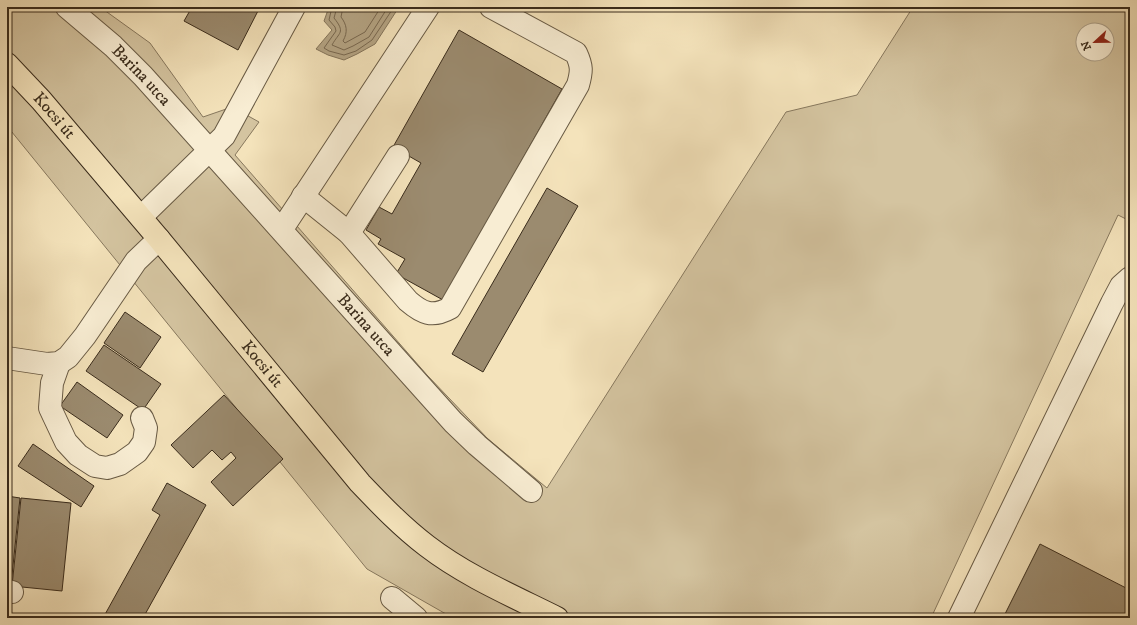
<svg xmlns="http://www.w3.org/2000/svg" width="1137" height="625" viewBox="0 0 1137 625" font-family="'IM FELL DW Pica',serif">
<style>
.green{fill:#d4c4a0;stroke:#87785e;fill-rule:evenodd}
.water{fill:#b5a585;stroke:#84755b}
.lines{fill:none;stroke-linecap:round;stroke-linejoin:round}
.shore{stroke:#786850;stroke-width:1}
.building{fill:#9b8b6f;stroke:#3a2c1c}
.minor-casing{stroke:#685a44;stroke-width:24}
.major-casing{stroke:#3a2c1c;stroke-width:24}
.minor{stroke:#f8edd3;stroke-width:22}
.major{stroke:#f4e3bb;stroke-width:22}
.labels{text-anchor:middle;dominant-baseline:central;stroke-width:3;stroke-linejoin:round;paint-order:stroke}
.street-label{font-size:17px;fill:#3a2c1c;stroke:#f8edd3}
</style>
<rect width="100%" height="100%" fill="#f4e3bb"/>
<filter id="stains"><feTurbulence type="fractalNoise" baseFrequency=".005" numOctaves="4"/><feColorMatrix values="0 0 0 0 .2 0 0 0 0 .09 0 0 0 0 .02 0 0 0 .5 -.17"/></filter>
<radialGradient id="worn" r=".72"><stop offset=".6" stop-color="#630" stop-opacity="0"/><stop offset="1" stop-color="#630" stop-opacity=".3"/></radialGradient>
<!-- green -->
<path class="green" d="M7 7H100L150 43 203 117 232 107 259 122 235 155 427 375 488 439 547 488 786 112 857 95 913 7H1130V221L1118 215 931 618H453L367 569 7 126ZM1083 30H1107V54H1083Z"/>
<!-- water -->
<path class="water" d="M329 7H399L375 44 357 54 344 60 328 55 316 49 332 30 324 21Z"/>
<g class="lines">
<!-- shore -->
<path class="shore" d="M332 7 329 20 335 27 336 31 324 48 329 51 344 55 356 51 372 40 394 7
M337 7 334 18C346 33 339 32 332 45L344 50 353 46 369 37 388 7
M343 7 341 17C347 25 348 32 343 41L345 43 365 32 381 7"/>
</g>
<!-- building -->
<path class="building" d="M192 7H260L238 50 184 21Z
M459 30 562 89 443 300 396 274 405 259 378 244 381 239 366 230 379 207 392 214 421 163 393 147Z
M547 188 578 206 483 372 452 354Z
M125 312 161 337 140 368 104 343Z
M104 345 161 384 143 410 86 371Z
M77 382 123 415 107 438 60 406Z
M224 395 283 459 233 506 211 482 236 458 231 452 222 460 212 450 193 468 171 445Z
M33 444 94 486 81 507 18 466Z
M167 483 206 505 143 618H103L160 515 152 510Z
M7 496 20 498 11 585H7Z
M21 498 71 503 62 591 12 586Z
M1040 544 1130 590V618H1003Z
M7 613 19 615V618H7Z"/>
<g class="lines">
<!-- minor casing -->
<g class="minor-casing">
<g id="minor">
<path id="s1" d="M67 7 113 46 143 76 453 422 477 445 531 491"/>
<path d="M303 196 349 233 408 301C422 313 432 318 450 308L578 85C582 71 582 66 576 53L491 7"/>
<path d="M141 217 224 136 294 7"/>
<path d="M282 229 428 7"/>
<path d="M349 233 398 156"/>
<path d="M7 358 47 364 59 363 68 357 85 336 136 261 159 239"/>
<path d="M59 363 52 383 50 408 66 442 78 455 95 466 107 468 120 464 137 452 144 442 146 428 142 418"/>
<path d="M7 591 12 592"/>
<path d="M392 598 416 618"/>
<path d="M959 618 1112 303 1121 286 1130 278"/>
</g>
</g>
<!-- major casing -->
<g class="major-casing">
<g id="major">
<path id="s2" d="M7 64 41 100 159 239 360 483C381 505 402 527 427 546 466 576 513 596 557 618"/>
</g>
</g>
<!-- minor -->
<use href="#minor" class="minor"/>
<!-- major -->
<use href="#major" class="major"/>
</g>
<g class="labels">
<!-- street labels -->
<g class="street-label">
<text stroke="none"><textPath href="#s1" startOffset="101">Barina utca</textPath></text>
<text stroke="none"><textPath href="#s2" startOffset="70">Kocsi út</textPath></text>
<text stroke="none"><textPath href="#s1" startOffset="437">Barina utca</textPath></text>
<text stroke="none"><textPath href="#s2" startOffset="394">Kocsi út</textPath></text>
</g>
</g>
<!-- margin -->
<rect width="1137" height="625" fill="none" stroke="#f4e3bb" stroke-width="24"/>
<rect x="8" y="8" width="1121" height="609" fill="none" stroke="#3a2c1c" stroke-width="2"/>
<rect x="12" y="12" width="1113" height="601" fill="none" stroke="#3a2c1c"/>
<!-- north arrow -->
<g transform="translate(1095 42) rotate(248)"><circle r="19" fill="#f8edd3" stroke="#aca08a"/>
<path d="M0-3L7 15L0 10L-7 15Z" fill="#8f2418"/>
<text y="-6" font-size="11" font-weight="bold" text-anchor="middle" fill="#3a2c1c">N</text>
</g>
<rect width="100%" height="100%" filter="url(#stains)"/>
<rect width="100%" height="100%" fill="url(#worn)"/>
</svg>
